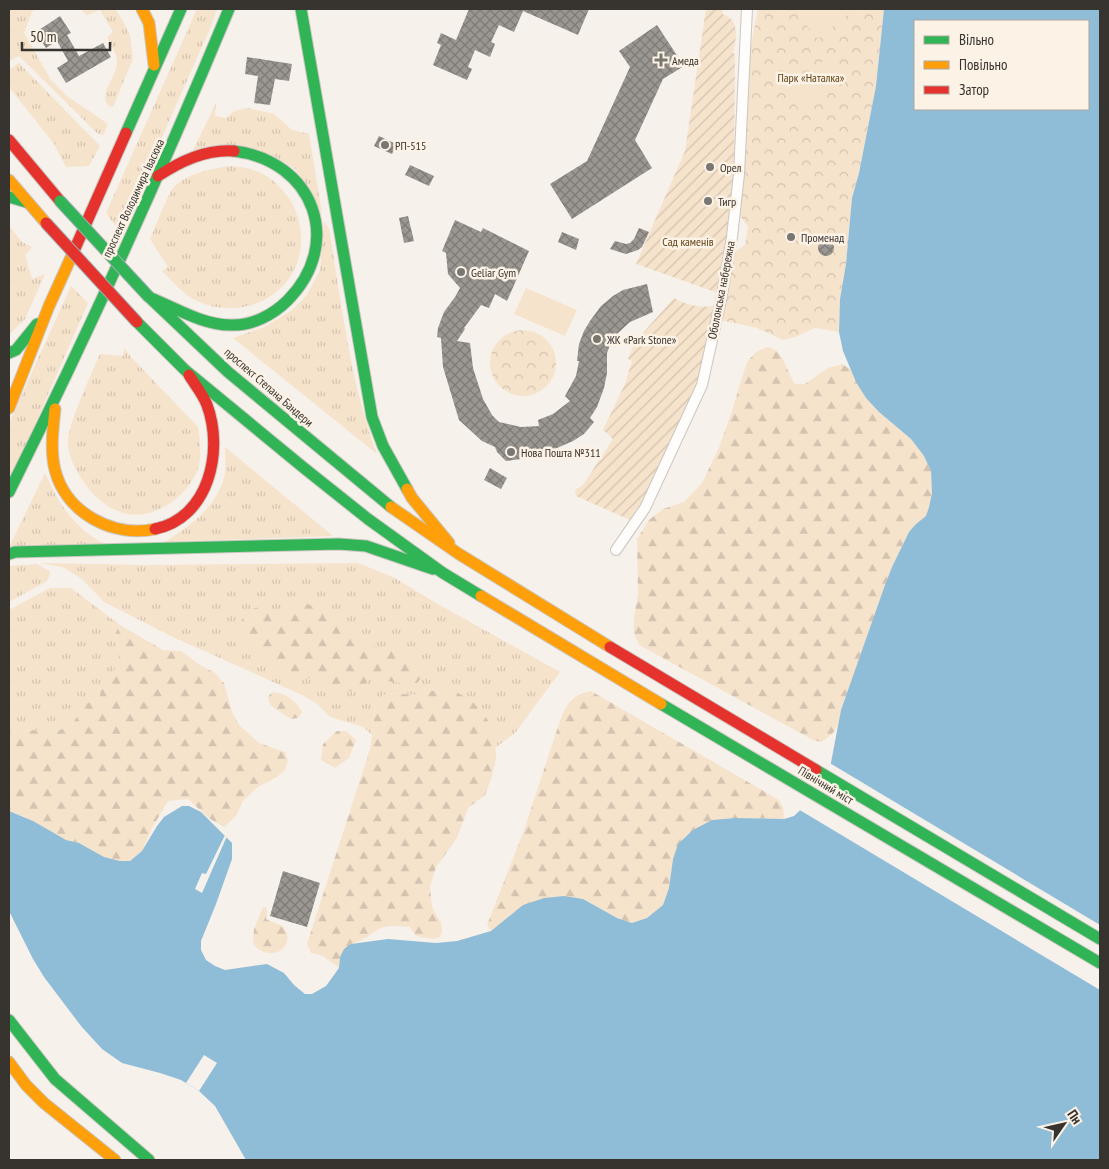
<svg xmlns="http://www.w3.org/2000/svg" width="1109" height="1169" viewBox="0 0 1109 1169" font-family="'PT Sans Narrow',sans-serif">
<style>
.grass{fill:url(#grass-tufts)}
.forest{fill:url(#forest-firs)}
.park{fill:url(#park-crowns)}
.garden{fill:url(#garden-furrows)}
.pitch{fill:#f6e3cc}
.water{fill:#8fbdd8;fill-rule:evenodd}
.pier{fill:#f7f1eb}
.building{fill:url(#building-cross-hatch)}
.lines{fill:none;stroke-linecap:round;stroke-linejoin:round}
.street-casing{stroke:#cac6c1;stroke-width:12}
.fast-casing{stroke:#cac6c1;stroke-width:13}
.slow-casing{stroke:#cac6c1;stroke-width:13}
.jam-casing{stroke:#cac6c1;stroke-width:13}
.street{stroke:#fefdfc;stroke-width:10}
.fast{stroke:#30b455;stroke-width:11}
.slow{stroke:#ff9f0a;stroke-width:11}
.jam{stroke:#e5322d;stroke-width:11}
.fast-bridge-casing{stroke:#a2aeb3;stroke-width:13;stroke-linecap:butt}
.jam-bridge-casing{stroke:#a2aeb3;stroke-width:13;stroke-linecap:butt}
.fast-bridge{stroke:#30b455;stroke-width:11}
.jam-bridge{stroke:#e5322d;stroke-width:11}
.poi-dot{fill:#7a7671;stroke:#fcf2e6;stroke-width:2}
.labels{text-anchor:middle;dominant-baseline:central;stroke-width:5;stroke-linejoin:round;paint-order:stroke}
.poi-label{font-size:12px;fill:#37332f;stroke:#fcf2e6;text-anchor:start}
.park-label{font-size:12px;fill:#624316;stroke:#fcf2e6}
.street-label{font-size:12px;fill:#37332f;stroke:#fcf2e6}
</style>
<defs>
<pattern id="grass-tufts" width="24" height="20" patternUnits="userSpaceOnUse" patternTransform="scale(1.25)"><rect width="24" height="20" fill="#f6e3cc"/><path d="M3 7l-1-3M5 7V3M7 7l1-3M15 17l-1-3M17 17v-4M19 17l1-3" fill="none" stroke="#d4c3b0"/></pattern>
<pattern id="forest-firs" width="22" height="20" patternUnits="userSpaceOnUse" patternTransform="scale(1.25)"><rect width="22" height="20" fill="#f6e3cc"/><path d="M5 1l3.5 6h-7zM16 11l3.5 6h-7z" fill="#d4c3b0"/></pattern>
<pattern id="park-crowns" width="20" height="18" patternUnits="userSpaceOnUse" patternTransform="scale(1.25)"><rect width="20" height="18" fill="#f6e3cc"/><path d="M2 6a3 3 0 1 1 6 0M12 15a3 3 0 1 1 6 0" fill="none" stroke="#d4c3b0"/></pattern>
<pattern id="garden-furrows" width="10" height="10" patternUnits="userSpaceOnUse" patternTransform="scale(1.25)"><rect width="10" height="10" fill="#f6e3cc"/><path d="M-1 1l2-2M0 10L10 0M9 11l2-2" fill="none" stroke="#d4c3b0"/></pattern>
<pattern id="building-cross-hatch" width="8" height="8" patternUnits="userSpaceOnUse" patternTransform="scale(1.25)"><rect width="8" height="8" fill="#9a9691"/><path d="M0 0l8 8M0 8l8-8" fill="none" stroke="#7e7b77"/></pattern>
</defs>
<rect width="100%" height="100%" fill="#f7f1eb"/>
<!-- grass -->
<path class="grass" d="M9 9H35L32 12 24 33 51 80 67 96 108 124 103 135 97 133 19 56 9 61Z
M83 9H112L116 10 123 21 130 36 133 59 113 107 109 106C97 94 117 77 117 63 118 54 110 45 107 37L113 32 100 10 87 15 83 12Z
M197 9H217L209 31 120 232 106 213Z
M19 63 100 146 89 166 66 167 54 144 9 87V70Z
M216 103 215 116 226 118 234 111 248 108 274 114 292 130 309 134 322 214 309 188 294 168 270 154 192 152Z
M231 166C238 167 246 167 253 170 266 174 276 182 284 192 294 203 299 217 301 233 305 290 247 324 197 301 184 295 172 281 162 271L168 267 150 239C155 228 167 196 173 188 187 173 213 168 231 166Z
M324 221 329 229C342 304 350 382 377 454L233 338 264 327 291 311 306 296 320 270Z
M9 226 22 242 32 247 25 255 32 279 45 274 25 319 9 335Z
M71 286 88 303 29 438 9 477V423Z
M124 348 131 357 198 427C200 441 202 455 198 469 194 481 183 494 172 502 134 529 99 510 78 473 73 464 67 451 68 440 71 416 90 378 100 354L123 356Z
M225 447 333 536 165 542C191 525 217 507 225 474 226 466 225 455 225 447Z
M45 473C61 507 72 526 106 545L9 547Z
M39 563 143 565 358 563 395 578 436 603 560 672 515 733 495 748V733L486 717 439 689 417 695 388 693 376 704 372 735 363 727 330 717 316 703 302 695 175 638 104 602 82 579 63 567Z
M37 564 49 571 50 575 47 581 9 602V566Z
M50 588H71L120 625 115 634 119 659 114 671 101 685 100 696 84 705 72 725 55 732 36 730 9 732V610Z"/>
<!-- forest -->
<path class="forest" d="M767 347C784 349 786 371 795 384H805L828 368 842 364 850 369 866 398 879 412 911 439 924 456 931 471 932 493 929 507 926 516 916 524 909 532 892 567 841 710C838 728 837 732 821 742L813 740 639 645 634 633V617L638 594 637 539 649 520 663 509 684 502 702 483 718 450 730 417 747 362 756 352Z
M301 600 338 622 367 644 399 652 419 661 426 672 417 683C401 684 385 680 369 680L356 691H344L331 684 287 672 273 664 264 651 245 644 239 638 238 629 244 615 252 609 262 606 279 612Z
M120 625 163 650 181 651 200 665 215 673 224 683 232 712 239 725 259 743 285 752 288 761 285 770 277 777 258 787 243 801 236 816 224 827 210 819 188 799 168 801 152 828 142 851 130 861H120L104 857 79 843 66 840 55 835 23 816 9 811V732L36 730 55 732 72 725 84 705 100 696 101 685 114 671 119 659 115 634Z
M439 689 456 692 471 700 486 717 495 733 496 759 492 776 485 795 468 808 457 838 436 867 430 887 432 907 441 923 442 931 440 937 433 939 416 936 410 927C402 927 392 925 384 927 372 931 364 942 351 944L340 957 339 968 323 956 311 953 307 944 370 749 376 704 380 696 388 693 417 695Z
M591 691 779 800 783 807 784 819 735 818 712 820 673 859 669 888 663 905 647 918 632 923 617 918 583 899 513 913 491 931 487 925 523 833 561 718C569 701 572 695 591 691Z
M272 692C285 693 296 700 302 712L298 718 291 719 270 705 268 697Z
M337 731H346L356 740 349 758 335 768 321 760 323 744Z
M263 907 267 908 266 919C272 923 280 923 284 928 297 946 271 965 253 944L254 929Z"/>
<!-- park -->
<path class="park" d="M758 9H884L876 86 859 173 852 198 846 264 840 299 839 332 815 328 795 337 783 340 757 328 720 320 732 254 745 245 748 227 738 213 746 71Z
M490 363a33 33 0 1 1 66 0a33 33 0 1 1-66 0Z"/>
<!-- garden -->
<path class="garden" d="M706 9H723L722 14C741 19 736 39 733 53L735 54 734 185 728 232 718 293 636 264 685 151Z
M674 298C687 305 699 308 714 306L699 384 642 509 630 520 576 496 575 490 583 485 613 439 603 430 625 384 632 361 628 359 635 342Z"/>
<!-- pitch -->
<path class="pitch" d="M806 9H854L818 39 798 15Z
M827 58 844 80 803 114 785 92Z
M526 288 577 310 565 336 514 314Z"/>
<!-- water -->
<path class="water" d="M884 9H1100V1160H246L215 1106 199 1091 181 1080 160 1073 122 1063 102 1049 81 1026 44 977 33 959 9 911V811L33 821 66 840 79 843 104 857 120 861H130L142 851 157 826 164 817 182 806H189L201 812 232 843V859L216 904 201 941V950L206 960 215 966 225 970 267 964 284 973 294 985 305 994H312L326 986 339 968 340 957 344 949 351 944 388 939 436 943 457 941 491 931 523 905 544 898 564 896 583 899 617 918 632 923 647 918 663 905 669 888 673 859 678 844 693 830 712 820 735 818 784 819 794 816 813 798 830 768 841 710 885 585 892 567 909 532 916 524 926 516 929 507 932 493 931 471 924 456 911 439 879 412 866 398 856 382 843 351 839 332 840 299 846 264 852 198 859 173 876 86ZM915 21H1088V109H915Z"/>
<!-- pier -->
<path class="pier" d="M828 762 1100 925V990L798 809 811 797Z
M225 835 227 836 202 893 195 889 202 873 206 874Z
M204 1055 217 1063 199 1091 186 1083Z"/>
<!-- building -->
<path class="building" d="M469 9H589L578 35 523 11 514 32 499 25 491 42 495 44 490 57 475 50 468 67 472 69 467 80 433 65 441 45 437 43 441 33 456 40Z
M60 16 71 33 67 35 79 56 103 43 111 57 66 83 57 68 68 61 57 41 46 48 36 32Z
M657 25 684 66 663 79 635 140 652 168 572 219 550 184 587 161 630 67 619 51Z
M247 57 292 64 289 81 275 79 270 105 254 103 258 76 245 74Z
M379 136 396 144 392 154 374 146Z
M410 165 434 176 429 186 405 175Z
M408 216 414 241 404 243 399 218Z
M455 220 481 232 483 228 529 251 507 301 495 294 489 308 481 305 464 328 465 329 457 341 470 343 473 368 483 399 492 415 499 422 521 427 539 426 538 420 553 414 570 401 565 396 576 376 579 361H577L579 344 584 331 590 321 601 306 613 296 623 290 647 284 653 312 630 322 617 334 611 342 607 353V373L604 388 597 407 590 418 594 422 584 434 573 441 557 448 533 452 521 459 506 461 497 452 495 447 482 441 459 420 443 367 441 338 437 337 438 328 444 312 455 297 460 288 448 274 446 253 442 251Z
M639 228 649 232 642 247 638 250 626 254 610 249 615 241 626 244 630 243 634 239Z
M562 232 579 239 576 250 558 242Z
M818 248a8 8 0 1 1 16 0a8 8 0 1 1-16 0Z
M490 468 507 478 501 489 484 480Z
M283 871 320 883 307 927 270 916Z"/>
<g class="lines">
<!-- street casing -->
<g class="street-casing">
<path id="street" d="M616 550 645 508 702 385 721 300 732 237 739 174 747 9"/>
</g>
<!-- fast casing -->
<g class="fast-casing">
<path id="fast" d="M301 9 372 417 383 446 407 489
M126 133 181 9
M9 197 26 202
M149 297 228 372 391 507
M151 298C176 308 203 325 230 325 252 326 273 315 288 300 344 243 314 161 234 151
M137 322 185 370 304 468 368 519 443 573 481 596
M9 353 16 350 37 324
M9 492C88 334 161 173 229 9
M9 554 15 552 339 544 366 546 433 569
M661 704 1100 963
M816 770 1100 939
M9 1020 55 1079 149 1160"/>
</g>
<!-- slow casing -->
<g class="slow-casing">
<path id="slow" d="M142 9 149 23 154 65
M9 180 46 223
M9 408 49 306 73 253
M55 409C53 429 50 450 55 470 66 513 113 538 155 529
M407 489 412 498 449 543
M391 507 459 554 610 647
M481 596 661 704
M9 1062 26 1085 44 1103 115 1160"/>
</g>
<!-- jam casing -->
<g class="jam-casing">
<path id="jam" d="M9 140 60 201
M158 176C181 161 206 149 234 151
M73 253 126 133
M155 529C209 518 224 451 207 405 203 394 195 385 189 375
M610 647 816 770"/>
</g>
<!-- street -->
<use href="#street" class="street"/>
<!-- fast -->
<use href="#fast" class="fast"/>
<!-- slow -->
<use href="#slow" class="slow"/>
<!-- jam -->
<use href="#jam" class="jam"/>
<!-- fast-bridge casing -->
<g class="fast-bridge-casing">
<path id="fast-bridge" d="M60 201 149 297"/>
</g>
<!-- jam-bridge casing -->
<g class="jam-bridge-casing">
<path id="jam-bridge" d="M46 223 137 322"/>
</g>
<!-- fast-bridge -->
<use href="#fast-bridge" class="fast-bridge"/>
<!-- jam-bridge -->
<use href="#jam-bridge" class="jam-bridge"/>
</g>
<!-- markers -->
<g class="poi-dot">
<path d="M658.5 52.5h5v5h5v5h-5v5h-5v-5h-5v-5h5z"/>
<circle cx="385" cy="145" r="5"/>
<circle cx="710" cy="167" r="5"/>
<circle cx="708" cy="201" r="5"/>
<circle cx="791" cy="237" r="5"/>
<circle cx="461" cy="272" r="5"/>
<circle cx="597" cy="339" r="5"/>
<circle cx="511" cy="452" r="5"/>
</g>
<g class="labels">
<!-- poi labels -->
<g class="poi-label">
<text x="672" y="60">Амеда</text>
<text x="395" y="145">РП-515</text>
<text x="720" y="167">Орел</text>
<text x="718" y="201">Тигр</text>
<text x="801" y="237">Променад</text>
<text x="471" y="272">Geliar Gym</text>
<text x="607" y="339">ЖК «Park Stone»</text>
<text x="521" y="452">Нова Пошта №311</text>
</g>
<!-- park labels -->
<g class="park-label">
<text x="811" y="77">Парк «Наталка»</text>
<text x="688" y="241">Сад каменів</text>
</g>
<!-- street labels -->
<g class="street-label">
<text transform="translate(133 198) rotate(-65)">проспект Володимира Івасюка</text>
<text transform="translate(721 290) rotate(-79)">Оболонська набережна</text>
<text transform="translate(269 387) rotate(41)">проспект Степана Бандери</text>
<text transform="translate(826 785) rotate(31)">Північний міст</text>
</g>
</g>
<!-- border -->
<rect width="1109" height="1169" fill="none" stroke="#37332f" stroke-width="20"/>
<!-- legend -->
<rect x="914" y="20" width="175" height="90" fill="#fcf2e6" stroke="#ada69d"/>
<rect x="924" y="36" width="25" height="8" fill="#30b455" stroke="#ada69d"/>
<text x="959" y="45" font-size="15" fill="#37332f">Вільно</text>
<rect x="924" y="61" width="25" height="8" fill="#ff9f0a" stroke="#ada69d"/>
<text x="959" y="70" font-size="15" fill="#37332f">Повільно</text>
<rect x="924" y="86" width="25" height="8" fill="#e5322d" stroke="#ada69d"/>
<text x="959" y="95" font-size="15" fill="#37332f">Затор</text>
<!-- north arrow -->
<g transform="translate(1064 1124) rotate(56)" stroke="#fcf2e6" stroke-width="4" paint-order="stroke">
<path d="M0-4L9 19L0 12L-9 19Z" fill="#37332f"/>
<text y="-8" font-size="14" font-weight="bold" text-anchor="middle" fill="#37332f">Пн</text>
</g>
<!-- scale -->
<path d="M22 42v8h88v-8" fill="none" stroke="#37332f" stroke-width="2.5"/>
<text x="30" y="42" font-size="15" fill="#37332f" stroke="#fcf2e6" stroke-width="4" paint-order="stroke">50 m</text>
</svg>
